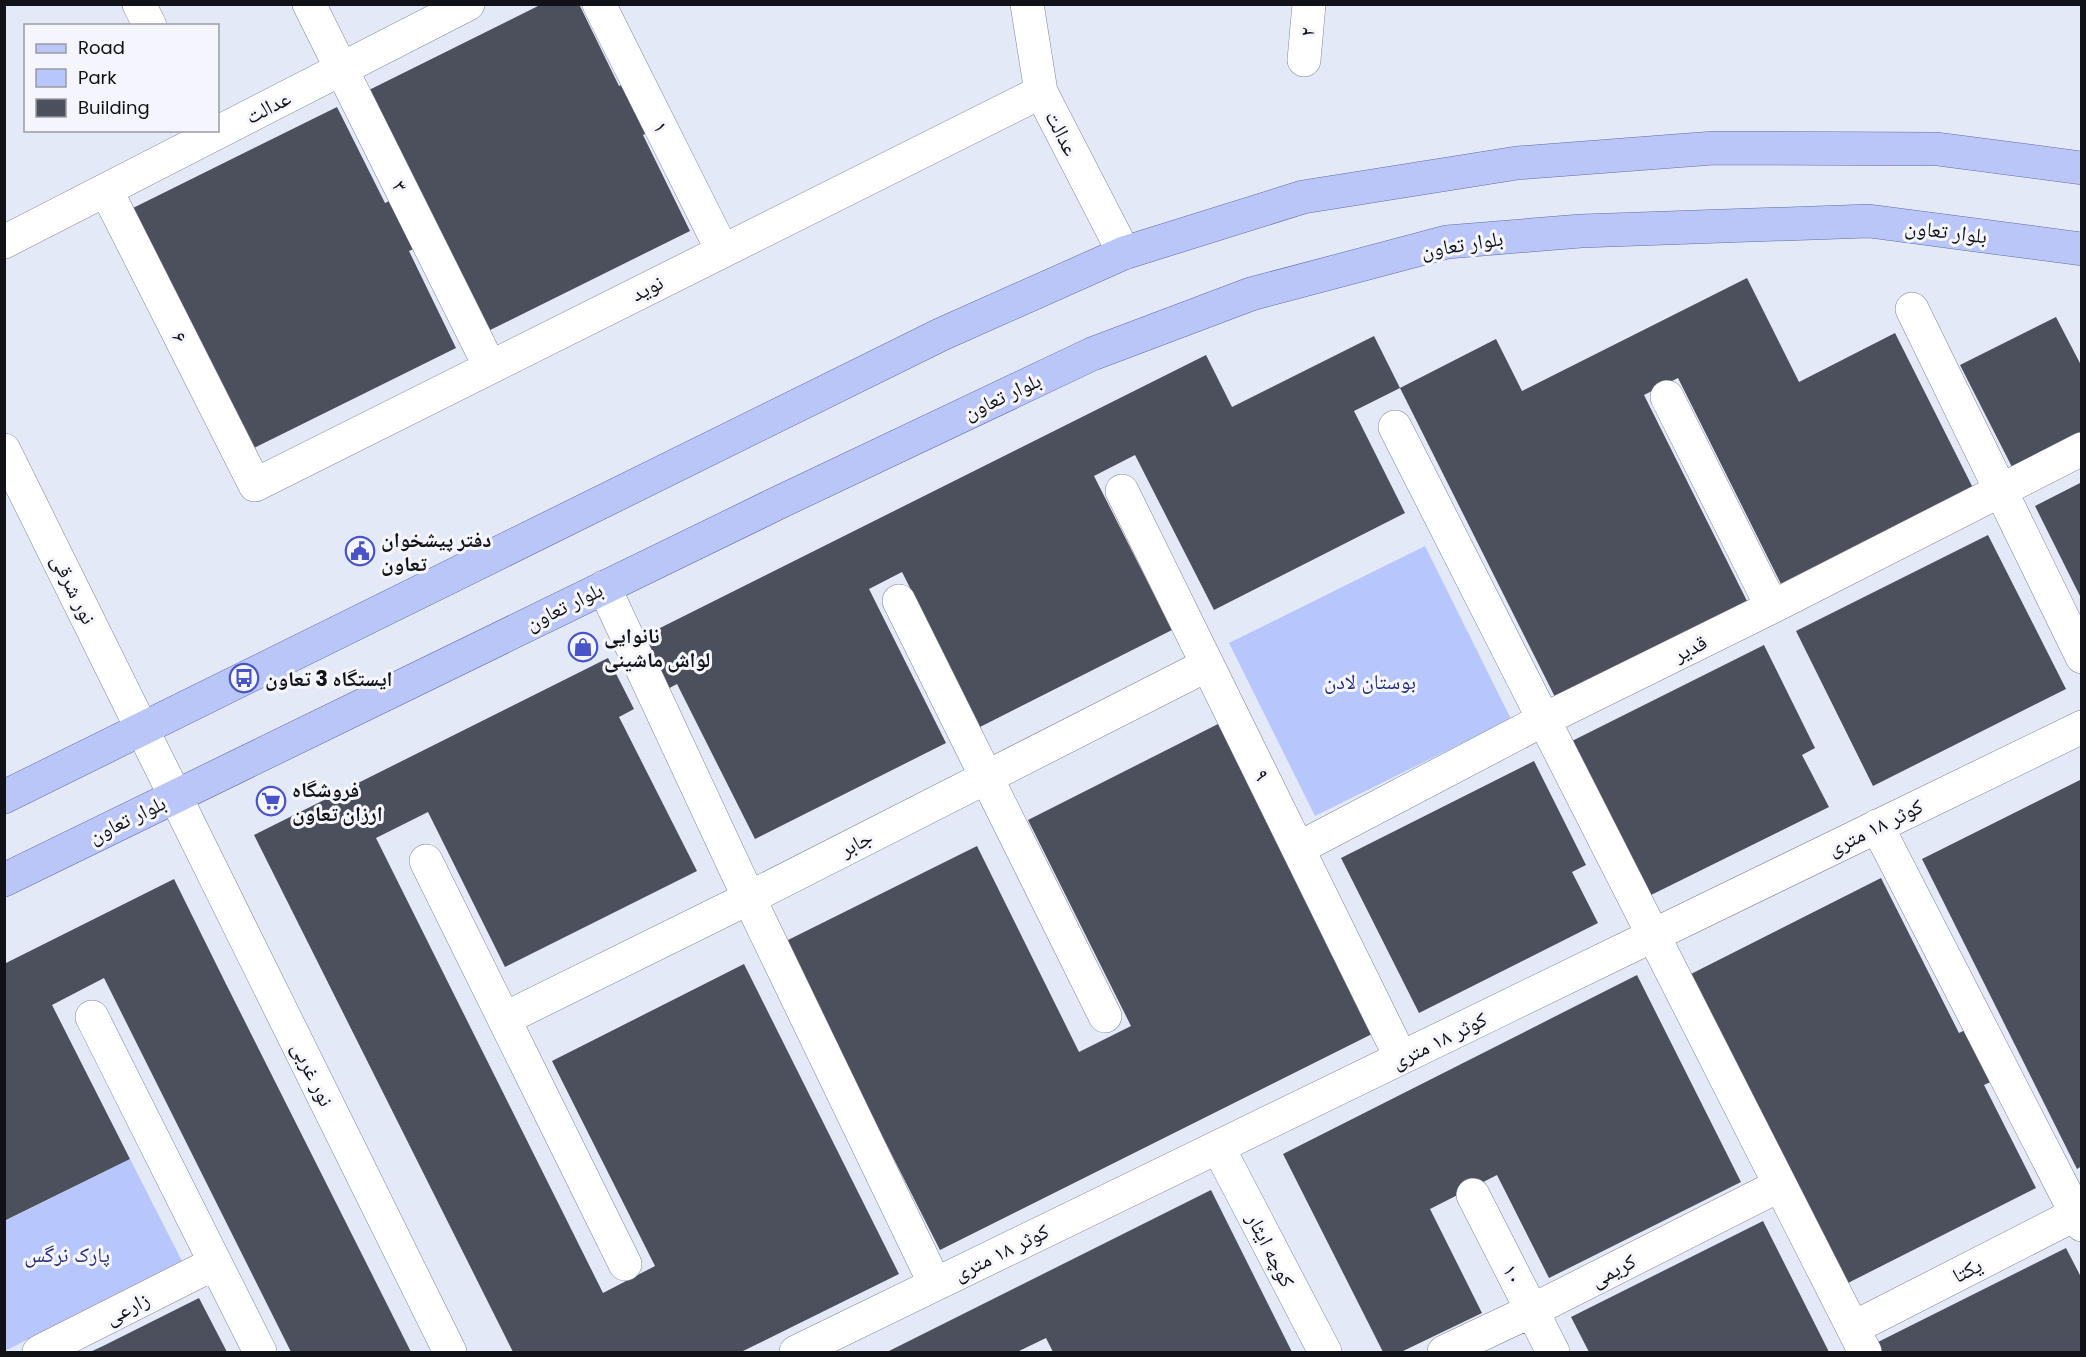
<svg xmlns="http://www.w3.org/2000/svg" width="2086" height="1357" viewBox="0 0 2086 1357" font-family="Poppins,'Noto Naskh Arabic',sans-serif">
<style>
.green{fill:#b8c6fe}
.building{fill:#4c4f5c}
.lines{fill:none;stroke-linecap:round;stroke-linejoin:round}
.minor-casing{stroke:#828694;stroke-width:34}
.major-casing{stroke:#616da6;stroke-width:34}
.minor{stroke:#fff;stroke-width:33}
.major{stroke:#bac5f8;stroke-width:33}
.labels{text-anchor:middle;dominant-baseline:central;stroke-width:6;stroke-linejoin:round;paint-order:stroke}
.street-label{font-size:21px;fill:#111217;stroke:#f5f6fd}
.poi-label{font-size:21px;font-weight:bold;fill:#111217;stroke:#f5f6fd;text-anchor:start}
.park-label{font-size:21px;fill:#262c7d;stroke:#f5f6fd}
</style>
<rect width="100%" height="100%" fill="#e4e9f8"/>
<!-- green -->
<path class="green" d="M1425 546 1511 719 1315 816 1229 643Z
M130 1159 182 1261 5 1351V1221Z"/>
<!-- building -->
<path class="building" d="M542 4H579L619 86 630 81 654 129 643 135 690 231 482 334 363 93Z
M337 107 385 203 396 198 420 246 409 251 456 348 248 451 129 210Z
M1747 278 1799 382 1895 333 1973 488 1781 584 1678 378 1644 395 1747 601 1555 697 1400 388 1496 339 1522 391Z
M2056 317 2082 367V433L2012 467 1960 365Z
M1374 336 1400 388 1354 411 1405 513 1214 610 1135 455 1094 476 1172 630 980 727 902 572 869 589 946 743 755 839 677 684 662 692 636 640 1206 355 1232 407Z
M2082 482V600L2035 506Z
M1988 535 2066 689 1873 786 1796 631Z
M1764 645 1815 748 1802 755 1829 807 1649 896 1572 741Z
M608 658 634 709 619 717 697 871 505 967 428 812 376 838 603 1293 655 1266 552 1061 744 964 899 1274 741 1352H513L254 835Z
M1220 723 1374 1033 940 1250 784 942 977 846 1079 1052 1131 1026 1028 820Z
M1534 761 1586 865 1572 872 1598 923 1419 1013 1341 858Z
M2082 779V1166L2077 1169 1922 859Z
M1881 878 1959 1033 1971 1027 1997 1079 1984 1085 2036 1188 1844 1285 1689 975Z
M174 879 225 982 411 1352H291L104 978 52 1005 130 1159 4 1221V964Z
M1637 975 1741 1182 1549 1278 1497 1175 1430 1209 1482 1313 1401 1352H1383L1283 1154Z
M1211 1190 1292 1352H1053L1046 1338 1017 1352H887Z
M1763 1221 1829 1352H1589L1571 1317Z
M2066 1248 2082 1279V1352H1878L1874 1344Z
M199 1298 227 1352H90L103 1346Z"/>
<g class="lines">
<!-- minor casing -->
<g class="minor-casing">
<path id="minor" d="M139 4 150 26
M309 4 490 367
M599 4 722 250
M1027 4 1041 92 1124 253
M1304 60 1309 4
M106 190 255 485 1041 92
M4 242 468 4
M1912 309 2082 657
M1667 397 1772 607
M1395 427 1865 1352
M4 450 450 1352
M1122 491 1401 1058
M604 587 749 898 935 1284
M899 601 1105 1016
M1877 826 2082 1225
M1299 848 1543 720 1772 607 2082 449
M426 861 625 1264
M92 1017 260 1352
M504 1019 749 898 1207 665
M1218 1147 1325 1352
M1473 1195 1553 1352
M1853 1328 2082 1211
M39 1352 215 1263
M796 1352 2082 727
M1444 1352 1531 1311 1780 1185"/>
</g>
<!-- major casing -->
<g class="major-casing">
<path id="major" d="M4 797 942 334 1124 253 1303 197 1517 163 1714 148 1937 149 2082 168
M4 880 784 500 1092 354 1251 294 1447 242 1581 231 1869 221 2082 249"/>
</g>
<!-- minor -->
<use href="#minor" class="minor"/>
<!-- major -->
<use href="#major" class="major"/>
</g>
<!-- icons -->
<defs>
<g id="civic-ring" transform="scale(1.5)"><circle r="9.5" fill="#f5f6fd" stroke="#4954c9" stroke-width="1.5"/><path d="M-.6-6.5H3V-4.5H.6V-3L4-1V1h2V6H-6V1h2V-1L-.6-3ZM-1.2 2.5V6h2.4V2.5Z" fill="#4954c9"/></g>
<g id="shop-ring" transform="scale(1.5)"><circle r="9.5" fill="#f5f6fd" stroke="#4954c9" stroke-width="1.5"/><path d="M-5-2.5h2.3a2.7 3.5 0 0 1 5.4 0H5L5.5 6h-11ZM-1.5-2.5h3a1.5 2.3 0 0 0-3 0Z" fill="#4954c9"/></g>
<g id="bus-ring" transform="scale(1.5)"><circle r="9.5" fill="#f5f6fd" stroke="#4954c9" stroke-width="1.5"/><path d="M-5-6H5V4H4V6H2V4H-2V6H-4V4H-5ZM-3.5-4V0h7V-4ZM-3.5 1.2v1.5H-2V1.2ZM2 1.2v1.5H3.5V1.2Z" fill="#4954c9"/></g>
<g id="supermarket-ring" transform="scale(1.5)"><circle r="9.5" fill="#f5f6fd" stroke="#4954c9" stroke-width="1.5"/><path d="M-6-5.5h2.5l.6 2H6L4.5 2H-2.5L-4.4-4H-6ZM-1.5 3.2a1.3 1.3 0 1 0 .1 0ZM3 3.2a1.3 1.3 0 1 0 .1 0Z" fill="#4954c9"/></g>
</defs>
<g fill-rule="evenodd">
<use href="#civic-ring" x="360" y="551"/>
<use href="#shop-ring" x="583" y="647"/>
<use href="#bus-ring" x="244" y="678"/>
<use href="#supermarket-ring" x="271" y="801"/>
</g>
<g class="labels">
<!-- street labels -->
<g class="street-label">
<text transform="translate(1307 32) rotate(-85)">۲</text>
<text transform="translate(268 107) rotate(-27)">عدالت</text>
<text transform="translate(661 127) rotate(64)">۱</text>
<text transform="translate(1062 133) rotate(63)">عدالت</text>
<text transform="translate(400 186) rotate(63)">۳</text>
<text transform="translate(1946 231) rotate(7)">بلوار تعاون</text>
<text transform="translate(1462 244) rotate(-9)">بلوار تعاون</text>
<text transform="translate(647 288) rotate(-27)">نوید</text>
<text transform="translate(180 337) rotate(63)">۶</text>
<text transform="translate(1002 396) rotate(-25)">بلوار تعاون</text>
<text transform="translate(74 589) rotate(64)">نور شرقی</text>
<text transform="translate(564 606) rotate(-26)">بلوار تعاون</text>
<text transform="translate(1690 648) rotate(-26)">قدیر</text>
<text transform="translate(1262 775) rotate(63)">۹</text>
<text transform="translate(127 819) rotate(-26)">بلوار تعاون</text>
<text transform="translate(1875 827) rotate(-26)">کوثر ۱۸ متری</text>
<text transform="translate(856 843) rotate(-27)">جابر</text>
<text transform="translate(1439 1040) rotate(-26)">کوثر ۱۸ متری</text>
<text transform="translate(313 1074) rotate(64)">نور غربی</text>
<text transform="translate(1271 1250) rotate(63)">کوچه ایثار</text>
<text transform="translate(1001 1252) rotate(-26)">کوثر ۱۸ متری</text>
<text transform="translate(1613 1270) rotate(-27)">کریمی</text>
<text transform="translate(1967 1270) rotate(-27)">یکتا</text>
<text transform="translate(1513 1274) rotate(63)">۱۰</text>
<text transform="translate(127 1308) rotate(-27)">زارعی</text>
</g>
<!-- poi labels -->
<g class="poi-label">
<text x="381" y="539">دفتر پیشخوان<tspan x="381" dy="24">تعاون</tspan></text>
<text x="604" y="635">نانوایی<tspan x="604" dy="24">لواش ماشینی</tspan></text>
<text x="265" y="678">ایستگاه 3 تعاون</text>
<text x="292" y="789">فروشگاه<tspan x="292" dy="24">ارزان تعاون</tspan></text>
</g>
<!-- park labels -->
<g class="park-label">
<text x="1370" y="681">بوستان لادن</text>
<text x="67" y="1254">پارک نرگس</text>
</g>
</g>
<!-- border -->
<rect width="2086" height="1357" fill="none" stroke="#111217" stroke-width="12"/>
<!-- legend -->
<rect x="24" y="24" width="195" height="108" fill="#f5f6fd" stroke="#9a9ba1" stroke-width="1.5"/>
<rect x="36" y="44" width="30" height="9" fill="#bac5f8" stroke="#9a9ba1" stroke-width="1.5"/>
<text x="78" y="54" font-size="18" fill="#111217">Road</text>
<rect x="36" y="69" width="30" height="18" fill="#b8c6fe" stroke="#9a9ba1" stroke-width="1.5"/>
<text x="78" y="84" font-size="18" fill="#111217">Park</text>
<rect x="36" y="99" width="30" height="18" fill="#4c4f5c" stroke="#9a9ba1" stroke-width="1.5"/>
<text x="78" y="114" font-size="18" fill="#111217">Building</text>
</svg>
